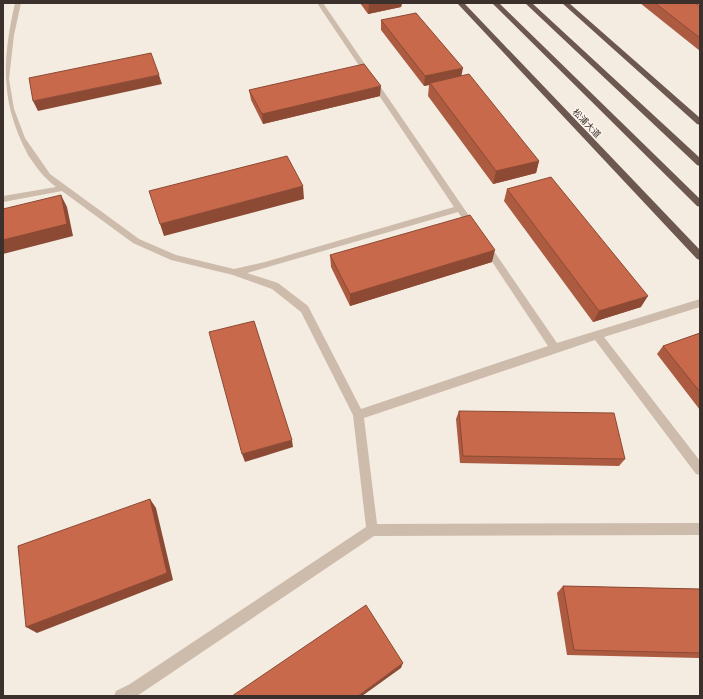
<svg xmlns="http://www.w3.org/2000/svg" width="703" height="699" viewBox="0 0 703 699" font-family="'PT Sans','Noto Sans SC',sans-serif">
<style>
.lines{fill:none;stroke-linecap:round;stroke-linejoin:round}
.minor{fill:#cdbbac;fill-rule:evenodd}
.trunk{fill:#6c584f;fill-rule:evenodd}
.wall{fill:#ac5a40}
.shaded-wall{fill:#8c4a34}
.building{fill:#c8694b;stroke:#8c4a34}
.labels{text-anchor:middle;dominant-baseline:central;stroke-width:3;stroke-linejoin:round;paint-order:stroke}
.far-street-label{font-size:9px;fill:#3b302b;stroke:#fbf5ee}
</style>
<rect width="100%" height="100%" fill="#f4ebe1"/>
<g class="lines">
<!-- minor -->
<path class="minor" d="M15 3H21L14 35 9 79 14 109 25 138 50 174 139 239 176 255 234 269 265 262 454 207 317 3H323L476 226 472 229 469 228 458 212 247 273 278 283 308 306 361 409 548 346 483 248 482 246 483 244H489L557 343 700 299V307L604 337 700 461V475L696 474 595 340 364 418 377 524 700 523V535L374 536 140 694 136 696H114L116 691 130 684 366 527 353 415 301 312 272 289 233 275 171 260 133 243 62 191 3 202V196L56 187C43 177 37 168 28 155 0 102 2 61 15 3Z"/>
<!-- trunk -->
<path class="trunk" d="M457 3H464L700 250V260L697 259Z
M492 3H499L700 199V207L697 206Z
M525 3H532L700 158V166L697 165Z
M562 3H569L700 118V125L697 124Z"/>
</g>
<!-- wall -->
<path class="wall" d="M360 3H402L401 7 368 14Z
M640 3H695L700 6V51Z
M381 20 461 76 539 161 536 173 493 184 428 96 429 85 424 86 381 30Z
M249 90 380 96 263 124 251 100Z
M507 189 641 307 593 322 504 201Z
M330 255 492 262 350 306 331 267Z
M700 333V410L657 354 663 346Z
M459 411 625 459 619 466 460 463 456 419Z
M563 586 700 589V658L567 655 557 593Z"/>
<!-- shaded-wall -->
<path class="shaded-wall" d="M374 3H402L401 7 368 14 369 4Z
M463 68 461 78 430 83 429 85 424 86 425 76Z
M159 75 162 84 38 111 33 101Z
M381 86 380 96 263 124 262 114Z
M539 161 536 173 493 184 496 171Z
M303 186 304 199 164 236 160 224Z
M61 195 67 207 73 236 3 254V240Z
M495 250 492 262 350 306V294Z
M648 296 641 307 593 322 599 311Z
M292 440 293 447 245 462 242 454Z
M150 499 156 508 173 580 37 633 26 627Z
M403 663 401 668 362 696H358Z"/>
<!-- building -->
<path class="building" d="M655 3H695L700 6V38Z
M416 13 463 68 425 76 381 20Z
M151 53 159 75 33 101 29 78Z
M364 64 381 86 262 114 249 90Z
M469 74 539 161 496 171 430 83Z
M287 156 303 186 160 224 149 191Z
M551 177 648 296 599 311 507 189Z
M61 195 67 224 3 240V209Z
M470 215 495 250 350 294 330 255Z
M254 321 292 440 242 454 209 332Z
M700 333V392L663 346Z
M459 411 614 413 625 459 463 456Z
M150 499 167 573 26 627 18 546Z
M563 586 700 589V653L574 650Z
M366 605 403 663 358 696H232Z"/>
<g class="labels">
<!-- far-street labels -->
<g class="far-street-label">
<text transform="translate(587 123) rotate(46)">松浦大道</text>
</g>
</g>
<!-- border -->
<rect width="703" height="699" fill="none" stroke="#3b302b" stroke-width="8"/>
</svg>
